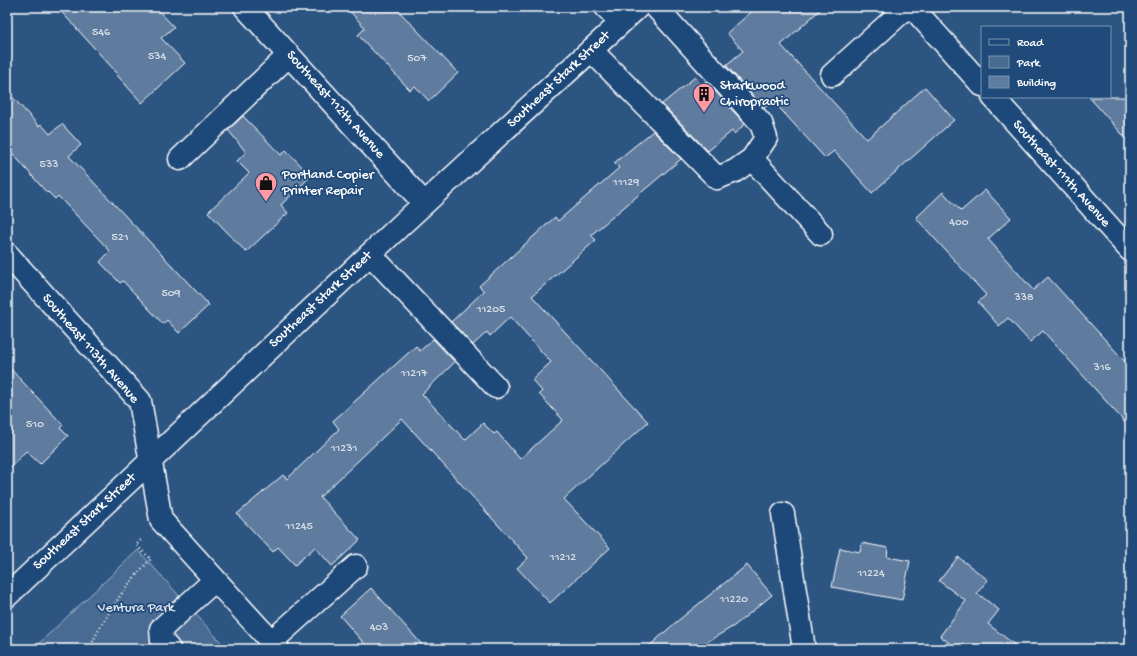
<svg xmlns="http://www.w3.org/2000/svg" width="1137" height="656" viewBox="0 0 1137 656" font-family="'Gochi Hand',sans-serif">
<style>
.green{fill:#486b92;stroke:#a4b5c8}
.building{fill:#5e7c9f;stroke:#fff}
.lines{fill:none;stroke-linecap:round;stroke-linejoin:round}
.minor-casing{stroke:#fff;stroke-width:25}
.major-casing{stroke:#fff;stroke-width:25}
.path{stroke:#fff;stroke-width:2.5;stroke-dasharray:1 3;stroke-linecap:butt}
.minor{stroke:#1f4a7a;stroke-width:22}
.major{stroke:#1f4a7a;stroke-width:22}
.labels{text-anchor:middle;dominant-baseline:central;stroke-width:3.5;stroke-linejoin:round;paint-order:stroke}
.number-label{font-size:12px;fill:#d7dee7}
.street-label{font-size:14px;fill:#fff;stroke:#1f4a7a}
.poi-label{font-size:14px;fill:#fff;stroke:#1f4a7a;text-anchor:start}
.park-label{font-size:14px;fill:#dae1e9;stroke:#1f4a7a}
</style>
<rect width="100%" height="100%" fill="#2c5582"/>
<filter id="ink" filterUnits="userSpaceOnUse"><feTurbulence type="fractalNoise" baseFrequency=".025" numOctaves="2"/><feDisplacementMap in="SourceGraphic" scale="8" xChannelSelector="R" yChannelSelector="G"/><feConvolveMatrix kernelMatrix="1 2 1 2 8 2 1 2 1" color-interpolation-filters="sRGB"/></filter>
<g filter="url(#ink)">
<!-- green -->
<path class="green" d="M138 550 227 649H33Z"/>
<!-- building -->
<path class="building" d="M57 7H155L174 27 161 38 185 63 142 103 116 74 117 73Z
M346 7H395L458 73 429 101 415 86 410 90 358 35 365 28Z
M757 7H823L781 45 867 139 925 87 954 120 872 193 834 151 825 158 773 101 764 108 726 65 743 51 727 33Z
M695 77 701 85 706 81 745 124 734 134 732 131 708 151 662 104Z
M7 91 39 126 41 124 50 134 62 124 81 145 69 156 209 305 179 333 167 320 163 324 123 281 120 283 100 262 110 251 58 196 55 199 48 192 47 193 7 147Z
M1089 97H1130V143Z
M243 116 281 155 286 150 311 176 281 205 288 213 246 252 208 212 249 173 237 161 246 152 228 130Z
M653 131 681 159 591 235 596 240 532 296 648 422 564 499 610 548 550 603 517 568 528 558 402 419 320 497 360 540 332 566 315 547 295 565 278 547 273 552 237 514 283 475 287 479 339 429 333 421 416 346 420 351 433 339 455 362 422 394 465 440 483 423 494 434 497 432 520 459 563 420 539 394 542 391 532 380 551 362 510 317 490 336 487 332 473 345 451 322 484 291 479 286 555 217 558 221 619 168 614 163Z
M985 190 1011 218 988 239 1033 290 1048 277 1130 367V428L1043 331 1030 342 1008 318 999 326 978 302 986 295 916 218 943 192 961 211Z
M7 365 63 425 60 428 68 436 40 464 26 451 7 471Z
M862 543 888 548 887 557 910 561 902 600 832 587 840 548 860 552Z
M958 557 988 580 977 593 999 610 988 624 1020 649H957L940 636 966 601 939 581Z
M747 565 772 595 734 626 695 649H646L675 623Z
M371 588 426 649H369L340 616Z"/>
<g class="lines">
<!-- minor casing -->
<g class="minor-casing">
<path id="minor" d="M245 7 424 203
M606 7 621 22
M656 7 761 123 766 138 752 159 821 234
M912 7 982 85
M591 50 717 178 735 171 752 159
M832 75 907 7
M993 97 1130 250
M180 159 289 55
M7 254 140 401 161 520 278 649
M370 254 496 387
M783 514 804 649
M271 642 356 566
M169 649 162 641 161 629 215 580"/>
</g>
<!-- major casing -->
<g class="major-casing">
<path id="major" d="M7 596 401 225 638 7"/>
</g>
<!-- path -->
<path class="path" d="M89 649C105 616 125 585 151 559L136 545 142 539"/>
<!-- minor -->
<use href="#minor" class="minor"/>
<!-- major -->
<use href="#major" class="major"/>
</g>
</g>
<!-- icons -->
<defs>
<g id="building-pin" transform="scale(1.15)"><path d="M0 17L-7.5 6A9.5 9.5 0 1 1 7.5 6Z" fill="#ff9aa2" stroke="#1f4a7a"/><path d="M-4-6H4V6H1V3H-1V6H-4ZM-2.5-4.3h1.7v1.8h-1.7ZM.8-4.3h1.7v1.8H.8ZM-2.5-1h1.7V.8h-1.7ZM.8-1h1.7V.8H.8Z" fill="#111"/></g>
<g id="shop-pin" transform="scale(1.15)"><path d="M0 17L-7.5 6A9.5 9.5 0 1 1 7.5 6Z" fill="#ff9aa2" stroke="#1f4a7a"/><path d="M-5-2.5h2.3a2.7 3.5 0 0 1 5.4 0H5L5.5 6h-11ZM-1.5-2.5h3a1.5 2.3 0 0 0-3 0Z" fill="#111"/></g>
</defs>
<g fill-rule="evenodd">
<use href="#building-pin" x="704" y="94"/>
<use href="#shop-pin" x="266" y="183"/>
</g>
<g class="labels">
<!-- number labels -->
<g class="number-label">
<text x="101" y="33">546</text>
<text x="157" y="57">534</text>
<text x="417" y="59">507</text>
<text x="49" y="165">533</text>
<text x="626" y="183">11129</text>
<text x="959" y="223">400</text>
<text x="120" y="238">521</text>
<text x="171" y="294">509</text>
<text x="1024" y="298">338</text>
<text x="491" y="310">11205</text>
<text x="1102" y="368">316</text>
<text x="414" y="374">11217</text>
<text x="35" y="425">510</text>
<text x="344" y="449">11231</text>
<text x="299" y="527">11245</text>
<text x="563" y="558">11212</text>
<text x="871" y="574">11224</text>
<text x="734" y="600">11220</text>
<text x="379" y="628">403</text>
</g>
<!-- street labels -->
<g class="street-label">
<text transform="translate(559 80) rotate(-43)">Southeast Stark Street</text>
<text transform="translate(335 105) rotate(48)">Southeast 112th Avenue</text>
<text transform="translate(1061 174) rotate(48)">Southeast 111th Avenue</text>
<text transform="translate(321 300) rotate(-43)">Southeast Stark Street</text>
<text transform="translate(90 349) rotate(49)">Southeast 113th Avenue</text>
<text transform="translate(85 522) rotate(-43)">Southeast Stark Street</text>
</g>
<!-- poi labels -->
<g class="poi-label">
<text x="720" y="86">Starkwood<tspan x="720" dy="16">Chiropractic</tspan></text>
<text x="282" y="175">Portland Copier<tspan x="282" dy="16">Printer Repair</tspan></text>
</g>
<!-- park labels -->
<g class="park-label">
<text x="136" y="608">Ventura Park</text>
</g>
</g>
<!-- margin -->
<rect width="1137" height="656" fill="none" stroke="#1f4a7a" stroke-width="24"/>
<rect x="12" y="12" width="1113" height="632" fill="none" stroke="#fff" stroke-width="1.5" filter="url(#ink)"/>
<!-- legend -->
<rect x="981" y="26" width="130" height="72" fill="#1f4a7a" stroke="#7992af"/>
<rect x="989" y="39" width="20" height="6" fill="#1f4a7a" stroke="#7992af"/>
<text x="1017" y="46" font-size="12" fill="#ffffff">Road</text>
<rect x="989" y="56" width="20" height="12" fill="#486b92" stroke="#7992af"/>
<text x="1017" y="66" font-size="12" fill="#ffffff">Park</text>
<rect x="989" y="76" width="20" height="12" fill="#5e7c9f" stroke="#7992af"/>
<text x="1017" y="86" font-size="12" fill="#ffffff">Building</text>
</svg>
